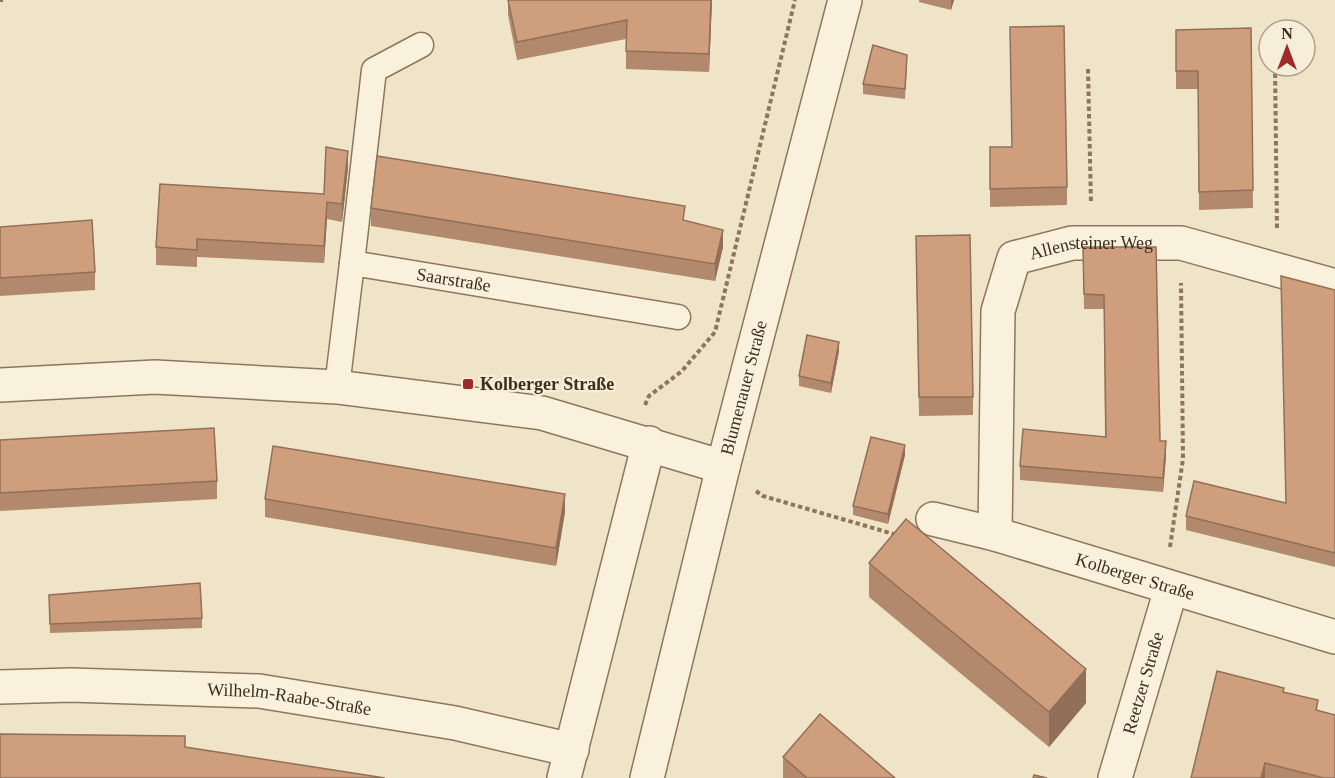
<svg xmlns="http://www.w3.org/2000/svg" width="1335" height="778" viewBox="0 0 1335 778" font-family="Georgia,serif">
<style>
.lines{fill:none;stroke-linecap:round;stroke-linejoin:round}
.service-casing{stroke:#8d765c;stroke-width:27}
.minor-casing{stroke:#8d765c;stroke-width:36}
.tertiary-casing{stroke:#8d765c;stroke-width:36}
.path{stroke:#8d765c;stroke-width:4;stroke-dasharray:4.5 3;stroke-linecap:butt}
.service{stroke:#faf1dc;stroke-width:24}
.minor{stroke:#faf1dc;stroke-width:33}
.tertiary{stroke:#faf1dc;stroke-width:33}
.wall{fill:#b2896c}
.shaded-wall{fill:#916f58}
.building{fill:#cf9f7d;stroke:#916f58;stroke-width:1.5}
.poi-dot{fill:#9e2a2b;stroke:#f7eed8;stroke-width:2}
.labels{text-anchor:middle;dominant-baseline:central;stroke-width:4.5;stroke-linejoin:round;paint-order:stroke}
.street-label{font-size:18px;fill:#3d2e20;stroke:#f7eed8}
.poi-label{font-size:18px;font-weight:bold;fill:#3d2e20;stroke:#f7eed8;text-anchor:start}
</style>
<rect width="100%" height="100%" fill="#f0e4c8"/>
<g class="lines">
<!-- service casing -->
<g class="service-casing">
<g id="service">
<path d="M352 263 374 70 421 45"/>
<path id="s1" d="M337 387 352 263 678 317"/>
</g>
</g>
<!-- minor casing -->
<g class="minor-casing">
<g id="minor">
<path d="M0 385 155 377 337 387 542 413 723 467"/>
<path id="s2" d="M933 519 995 534 1335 637"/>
<path id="s3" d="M995 534 998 311 1014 258 1072 243H1181L1335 286"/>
<path id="s4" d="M0 687 71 685 259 691 455 723 572 750"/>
<path d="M564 778 649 443"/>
<path id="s5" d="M1115 778 1171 589"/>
</g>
</g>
<!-- tertiary casing -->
<g class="tertiary-casing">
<g id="tertiary">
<path id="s6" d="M647 778 723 467 845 0"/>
</g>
</g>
<!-- path -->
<path class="path" d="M0 0H3
M1275 66 1277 230
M1088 69 1091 204
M645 405 649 396 682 371 715 332 795 0
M756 491 763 496 897 535
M1170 547 1183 459 1181 283"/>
<!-- service -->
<use href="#service" class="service"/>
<!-- minor -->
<use href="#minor" class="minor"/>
<!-- tertiary -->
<use href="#tertiary" class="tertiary"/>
</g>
<!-- wall -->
<path class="wall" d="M508 0H712L709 72 626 69V39L517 60 508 15Z
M919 0H954L951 10 919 2Z
M1251 28 1253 208 1199 210 1198 89H1176V30Z
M907 64 905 99 863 94V84Z
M990 147 1067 187V205L990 207Z
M348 168 342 222 327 219 324 263 197 257V267L156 265V247L324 194Z
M371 208 685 221 723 247 715 281 371 226Z
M0 227 95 272V290L0 296Z
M1083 247H1156L1160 441 1166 456 1163 492 1020 480V466L1105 437 1104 309H1084Z
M916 254 973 397V415L919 416Z
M1335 290V567L1186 530V516L1286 503Z
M839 351 831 393 799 386V376Z
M0 440 217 481V499L0 511Z
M905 455 888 524 853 515V506Z
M265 499 565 512 556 566 265 517Z
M869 563 1086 703 1049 747 869 597Z
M49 595 202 618V628L50 633Z
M1284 692 1318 710 1335 778H1191Z
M783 757 895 778H783Z"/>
<!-- shaded-wall -->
<path class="shaded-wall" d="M711 0H712L709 72V54Z
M951 0H954L951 10Z
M348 151V168L342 222V204Z
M327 202V219L324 263V246Z
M723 230V247L715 281V264Z
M839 342V351L831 393V383Z
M1166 441V456L1163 492V478Z
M905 445V455L888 524V514Z
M565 494V512L556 566V548Z
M1086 669V703L1049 747V712Z
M1265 763V778H1261Z"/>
<!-- building -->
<path class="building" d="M508 0H711L709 54 626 51 627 20 517 42Z
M1064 26 1067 187 990 189V147H1012L1010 27Z
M1251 28 1253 190 1199 192 1198 71H1176V30Z
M873 45 907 55 905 89 863 84Z
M326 147 348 151 342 204 327 202 324 246 197 239V250L156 247 160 184 324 194Z
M377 156 685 206 683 220 723 230 715 264 371 208Z
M92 220 95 272 0 278V227Z
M970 235 973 397H919L916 236Z
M1083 247H1156L1160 441H1166L1163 478 1020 466 1023 429 1106 437 1104 295 1084 294Z
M1281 276 1335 290V553L1186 516 1194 481 1286 503Z
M807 335 839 342 831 383 799 376Z
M214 428 217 481 0 493V440Z
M871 437 905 445 888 514 853 506Z
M273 446 565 494 556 548 265 499Z
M906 519 1086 669 1049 712 869 563Z
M200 583 202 618 50 624 49 595Z
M1217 671 1284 688 1283 692 1318 700 1316 710 1335 715V778H1324L1265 763 1261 778H1191Z
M820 714 895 778H807L783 757Z
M0 734 185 736V747L385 778H0Z
M1034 775 1047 778H1033Z"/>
<!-- markers -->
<rect class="poi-dot" x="462" y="378" width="12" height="12" rx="3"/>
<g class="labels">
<!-- street labels -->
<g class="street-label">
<text stroke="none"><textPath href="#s3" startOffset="357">Allensteiner Weg</textPath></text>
<text stroke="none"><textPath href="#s1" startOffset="228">Saarstraße</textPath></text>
<text stroke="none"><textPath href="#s6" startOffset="402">Blumenauer Straße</textPath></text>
<text stroke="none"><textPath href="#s2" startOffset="210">Kolberger Straße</textPath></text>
<text stroke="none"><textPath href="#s5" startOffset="99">Reetzer Straße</textPath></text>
<text stroke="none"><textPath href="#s4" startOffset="290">Wilhelm-Raabe-Straße</textPath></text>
</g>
<!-- poi labels -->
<g class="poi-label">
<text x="480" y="384">Kolberger Straße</text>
</g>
</g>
<!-- north arrow -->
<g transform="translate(1287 48)"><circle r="28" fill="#f7eed8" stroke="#ada18e" stroke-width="1.5"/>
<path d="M0-4.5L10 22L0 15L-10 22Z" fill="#9e2a2b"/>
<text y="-9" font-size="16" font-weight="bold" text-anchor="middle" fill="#3d2e20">N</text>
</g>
</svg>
